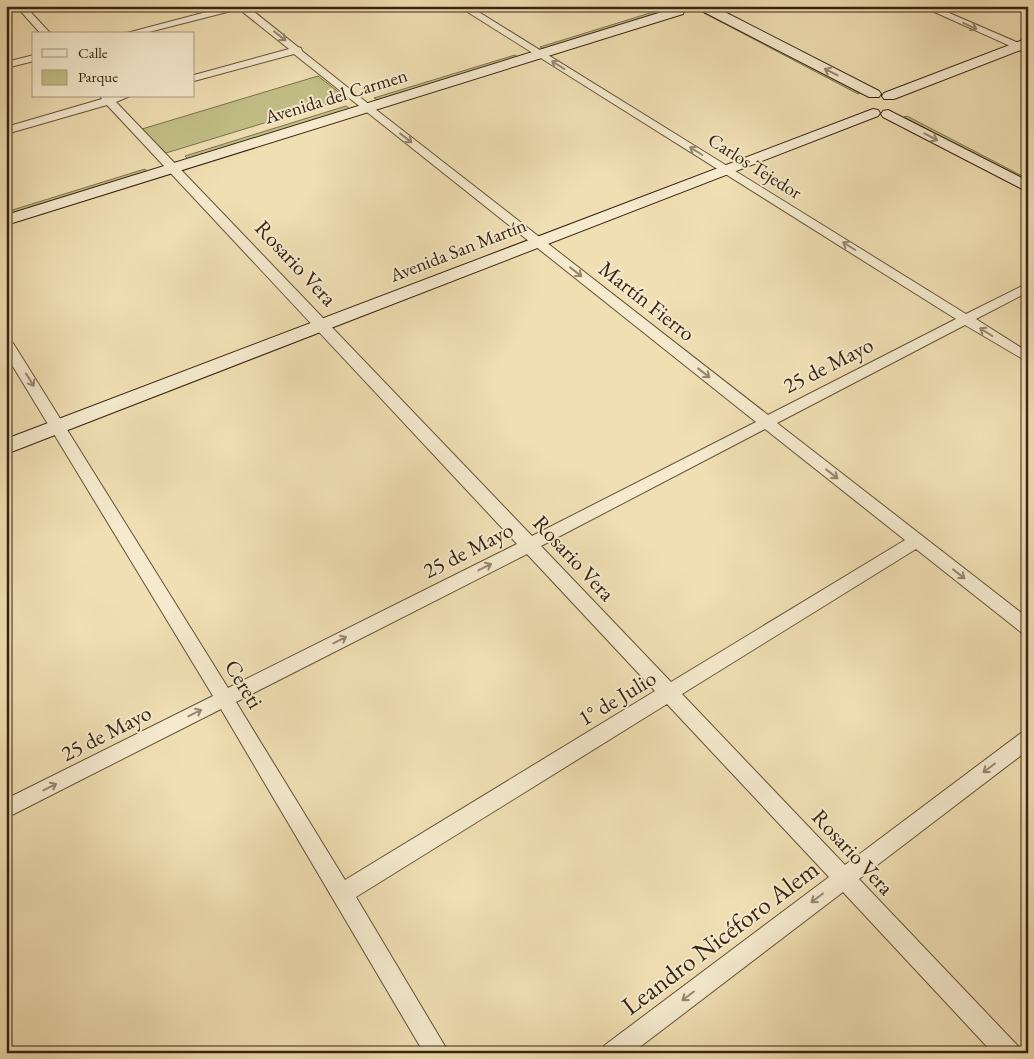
<svg xmlns="http://www.w3.org/2000/svg" width="1034" height="1059" viewBox="0 0 1034 1059" font-family="'EB Garamond',serif">
<style>
.green{fill:#c2c087;stroke:#7c724c}
.lines{fill:none;stroke-linecap:round;stroke-linejoin:round}
.street-casing{stroke:#65523a;stroke-width:2}
.secondary-casing{stroke:#372311;stroke-width:2}
.street{fill:#f5eace;fill-rule:evenodd}
.secondary{fill:#f5eace;fill-rule:evenodd}
.oneway{stroke:#968670}
.labels{text-anchor:middle;dominant-baseline:central;stroke-width:4;stroke-linejoin:round;paint-order:stroke}
.far-street-label{font-size:19px;fill:#372311;stroke:#f5eace}
.street-label{font-size:22px;fill:#372311;stroke:#f5eace}
.near-street-label{font-size:26px;fill:#372311;stroke:#f5eace}
</style>
<rect width="100%" height="100%" fill="#f0dfb3"/>
<filter id="stains"><feTurbulence type="fractalNoise" baseFrequency=".004" numOctaves="4"/><feColorMatrix values="0 0 0 0 .2 0 0 0 0 .09 0 0 0 0 .02 0 0 0 .5 -.17"/></filter>
<radialGradient id="worn" r=".72"><stop offset=".6" stop-color="#630" stop-opacity="0"/><stop offset="1" stop-color="#630" stop-opacity=".3"/></radialGradient>
<!-- green -->
<path class="green" d="M663 9 667 11 544 49 540 47Z
M704 13H707L860 93 858 94Z
M515 55 518 57 378 100 374 98Z
M318 76 346 98 166 153 142 129Z
M346 106 350 109 188 159 185 156Z
M907 116 1028 179V182L904 117Z
M145 169 148 173 6 216V212Z"/>
<g class="lines">
<!-- street casing -->
<g class="street-casing">
<path id="street" d="M16 6H25L51 34H41Z
M229 6H247L298 47 301 48 302 51 361 98 768 415 956 319 458 6H469L966 314 1028 283V292L976 319 1028 352V362L965 325 777 423 1028 618V635L1022 633 916 549 682 694 845 865 1021 733 1028 731V750L859 879 1017 1045 1021 1053H993L843 892 632 1053H601L605 1045 829 877 667 704 356 897 449 1053H424L221 709 6 818V799L213 696 6 355V339L13 343 228 688 517 544 107 105 6 134V127L102 99 100 96H130L116 102 532 536 756 422 294 54 194 81V75L289 49 239 9 141 34H123ZM765 429 905 540 671 682 541 546ZM527 554 655 691 345 880 236 702Z
M921 6H933L1028 47V54Z
M34 55V61L6 68V62Z"/>
</g>
<!-- secondary casing -->
<g class="secondary-casing">
<path id="secondary" d="M702 6H713L879 91 881 94 879 97H869L702 11Z
M678 7 683 8 684 11 683 14 6 225V215Z
M1028 38V47L894 99H884L882 96 884 93Z
M873 109 878 110 880 113 878 116 6 454V439Z
M888 110 1028 181V192L883 117 881 114 883 111Z"/>
</g>
<!-- street -->
<use href="#street" class="street"/>
<!-- secondary -->
<use href="#secondary" class="secondary"/>
</g>
<!-- one-way arrows -->
<defs><path id="oneway-shaft" d="M-6 0H5M1.5-3L5.5 0L1.5 3" fill="none" stroke-width="1.6" stroke-linecap="round" stroke-linejoin="round" transform="scale(1.25)"/></defs>
<g class="oneway">
<use href="#oneway-shaft" transform="translate(970 26) rotate(24)"/>
<use href="#oneway-shaft" transform="translate(280 36) rotate(38)"/>
<use href="#oneway-shaft" transform="translate(558 65) rotate(-148)"/>
<use href="#oneway-shaft" transform="translate(831 72) rotate(-153)"/>
<use href="#oneway-shaft" transform="translate(931 137) rotate(28)"/>
<use href="#oneway-shaft" transform="translate(406 138) rotate(38)"/>
<use href="#oneway-shaft" transform="translate(696 151) rotate(-148)"/>
<use href="#oneway-shaft" transform="translate(849 246) rotate(-148)"/>
<use href="#oneway-shaft" transform="translate(576 272) rotate(38)"/>
<use href="#oneway-shaft" transform="translate(986 332) rotate(-148)"/>
<use href="#oneway-shaft" transform="translate(704 373) rotate(38)"/>
<use href="#oneway-shaft" transform="translate(30 380) rotate(58)"/>
<use href="#oneway-shaft" transform="translate(832 474) rotate(38)"/>
<use href="#oneway-shaft" transform="translate(485 567) rotate(-27)"/>
<use href="#oneway-shaft" transform="translate(959 574) rotate(38)"/>
<use href="#oneway-shaft" transform="translate(340 640) rotate(-27)"/>
<use href="#oneway-shaft" transform="translate(195 713) rotate(-27)"/>
<use href="#oneway-shaft" transform="translate(989 768) rotate(143)"/>
<use href="#oneway-shaft" transform="translate(50 787) rotate(-27)"/>
<use href="#oneway-shaft" transform="translate(817 898) rotate(143)"/>
<use href="#oneway-shaft" transform="translate(688 996) rotate(143)"/>
</g>
<g class="labels">
<!-- far-street labels -->
<g class="far-street-label">
<text transform="translate(336 96) rotate(-17)">Avenida del Carmen</text>
<text transform="translate(755 166) rotate(32)">Carlos Tejedor</text>
<text transform="translate(458 250) rotate(-21)">Avenida San Martín</text>
</g>
<!-- street labels -->
<g class="street-label">
<text transform="translate(296 263) rotate(47)">Rosario Vera</text>
<text transform="translate(647 301) rotate(38)">Martín Fierro</text>
<text transform="translate(828 365) rotate(-27)">25 de Mayo</text>
<text transform="translate(468 550) rotate(-27)">25 de Mayo</text>
<text transform="translate(574 558) rotate(47)">Rosario Vera</text>
<text transform="translate(244 684) rotate(59)">Cereti</text>
<text transform="translate(617 698) rotate(-31)">1° de Julio</text>
<text transform="translate(106 733) rotate(-27)">25 de Mayo</text>
<text transform="translate(853 852) rotate(47)">Rosario Vera</text>
</g>
<!-- near-street labels -->
<g class="near-street-label">
<text transform="translate(720 937) rotate(-37)">Leandro Nicéforo Alem</text>
</g>
</g>
<!-- margin -->
<rect width="1034" height="1059" fill="none" stroke="#f0dfb3" stroke-width="25"/>
<rect x="8" y="8" width="1019" height="1044" fill="none" stroke="#372311" stroke-width="2.5"/>
<rect x="12" y="12" width="1009" height="1034" fill="none" stroke="#372311"/>
<!-- legend -->
<rect x="32" y="32" width="162" height="65" fill="#f5eace" stroke="#a99a82"/>
<rect x="42" y="49" width="25" height="8" fill="#f5eace" stroke="#a99a82"/>
<text x="78" y="58" font-size="15" fill="#372311">Calle</text>
<rect x="42" y="70" width="25" height="15" fill="#c2c087" stroke="#a99a82"/>
<text x="78" y="82" font-size="15" fill="#372311">Parque</text>
<rect width="100%" height="100%" filter="url(#stains)"/>
<rect width="100%" height="100%" fill="url(#worn)"/>
</svg>
